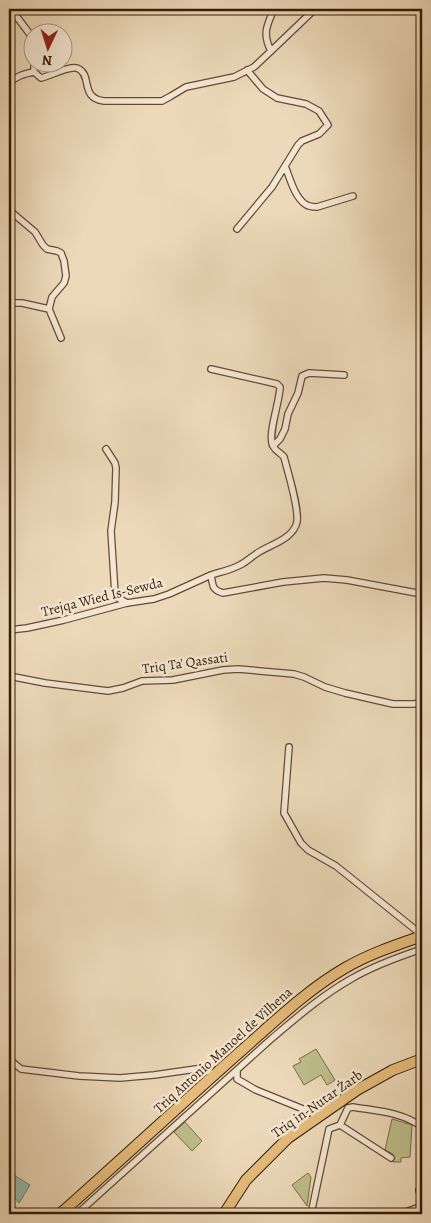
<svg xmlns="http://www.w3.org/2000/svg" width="431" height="1223" viewBox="0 0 431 1223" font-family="Alegreya,serif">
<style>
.green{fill:#bebe8b;stroke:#7a6d4a}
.water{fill:#99baaf;stroke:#717b6c}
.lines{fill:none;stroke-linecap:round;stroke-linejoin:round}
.street-casing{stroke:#644b34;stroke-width:8}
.highway-casing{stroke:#361c08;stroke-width:12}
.street{stroke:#f3e6d2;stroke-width:5.5}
.highway{stroke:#e6bc7c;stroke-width:10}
.labels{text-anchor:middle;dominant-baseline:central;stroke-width:5;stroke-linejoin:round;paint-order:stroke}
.street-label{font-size:14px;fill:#361c08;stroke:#f3e6d2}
</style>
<rect width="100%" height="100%" fill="#ecd9b9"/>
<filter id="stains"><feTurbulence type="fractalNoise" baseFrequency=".004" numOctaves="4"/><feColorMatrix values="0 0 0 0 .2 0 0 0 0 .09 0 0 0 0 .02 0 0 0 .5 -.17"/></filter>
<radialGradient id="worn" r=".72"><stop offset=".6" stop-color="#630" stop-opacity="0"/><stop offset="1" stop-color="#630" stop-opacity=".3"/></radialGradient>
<!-- green -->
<path class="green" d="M316 1049 335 1080 327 1085 321 1075 304 1085 293 1066 301 1062 299 1059Z
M392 1119 412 1125 410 1157 401 1158V1162H393V1154L385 1150Z
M185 1122 202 1141 192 1151 174 1132Z
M308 1173 311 1177 307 1206 292 1185Z"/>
<!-- water -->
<path class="water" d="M9 1172 30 1185 19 1203 9 1191Z"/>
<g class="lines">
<!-- street casing -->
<g class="street-casing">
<path id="street" d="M11 9 32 37
M271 51 315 9
M34 62V72
M247 70 263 89 277 98 306 104 319 111 328 125 319 134 302 141 298 145 285 166C290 178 294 196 305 204 309 207 313 207 317 207L353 196
M9 83C17 76 23 74 34 72L41 78C50 76 72 64 79 69 92 76 80 98 104 101H162L171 96 186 87 234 77 254 67 271 51C262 34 267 25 274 9
M9 210 35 232 43 245 47 249 57 251 61 253 64 261 66 276 64 283 52 297 49 309 61 338
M237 229 272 187 285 166
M9 303H22L49 309
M273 446 280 439 285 429 288 414 298 393 302 376 309 373 344 375
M106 449 115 463 116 468 115 502 111 531 115 594 118 598 127 603
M211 575C220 572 231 570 240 565 246 562 250 558 256 554 268 545 293 540 297 522 299 507 288 473 284 457 281 453 276 452 273 446 267 435 280 401 280 387L277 384 211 369
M9 630 27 628 64 620 127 603 154 599 169 594 211 575C213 586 212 590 223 593L283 582 324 578 347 580 422 594
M9 676 45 683 108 691 123 688 142 681 173 680 223 670 238 669 294 674 304 677 325 687 345 693 393 704H413L422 703
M289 747 284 813 301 843 308 850 336 866 422 935
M9 1059 21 1069 79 1076 120 1078 154 1075 203 1068 214 1075
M237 1070V1079L256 1090 303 1109 324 1111
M340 1125 391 1158
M422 1186 419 1190 422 1203
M77 1214 270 1040C296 1018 321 996 351 979 373 966 398 957 422 949
M311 1214 329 1129 340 1125 348 1108 353 1107C376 1111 403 1112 422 1127
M400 1214 422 1206"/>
</g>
<!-- highway casing -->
<g class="highway-casing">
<path id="highway" d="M60 1214C121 1160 180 1105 241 1051 274 1022 307 990 345 968 369 954 396 945 422 936
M224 1214 246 1180 288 1138 357 1090 393 1070 422 1059"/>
</g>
<!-- street -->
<use href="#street" class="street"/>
<!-- highway -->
<use href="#highway" class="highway"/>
</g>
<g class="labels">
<!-- street labels -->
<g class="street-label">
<text transform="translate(102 597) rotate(-14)">Trejqa Wied Is-Sewda</text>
<text transform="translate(185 663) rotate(-8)">Triq Ta' Qassati</text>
<text transform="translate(223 1050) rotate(-42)">Triq Antonio Manoel de Vilhena</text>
<text transform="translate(317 1104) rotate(-35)">Triq in-Nutar Żarb</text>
</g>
</g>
<!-- margin -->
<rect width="431" height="1223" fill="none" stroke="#ecd9b9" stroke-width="30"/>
<rect x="10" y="10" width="411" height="1203" fill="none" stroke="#361c08" stroke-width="2.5"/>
<rect x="15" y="15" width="401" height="1193" fill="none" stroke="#361c08"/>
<!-- north arrow -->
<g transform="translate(48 48) rotate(184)"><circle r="24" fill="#f3e6d2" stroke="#a79581"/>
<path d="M0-4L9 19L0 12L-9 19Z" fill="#8f2418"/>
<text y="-8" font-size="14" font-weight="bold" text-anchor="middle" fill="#361c08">N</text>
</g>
<rect width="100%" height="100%" filter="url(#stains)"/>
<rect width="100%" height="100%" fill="url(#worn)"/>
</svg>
